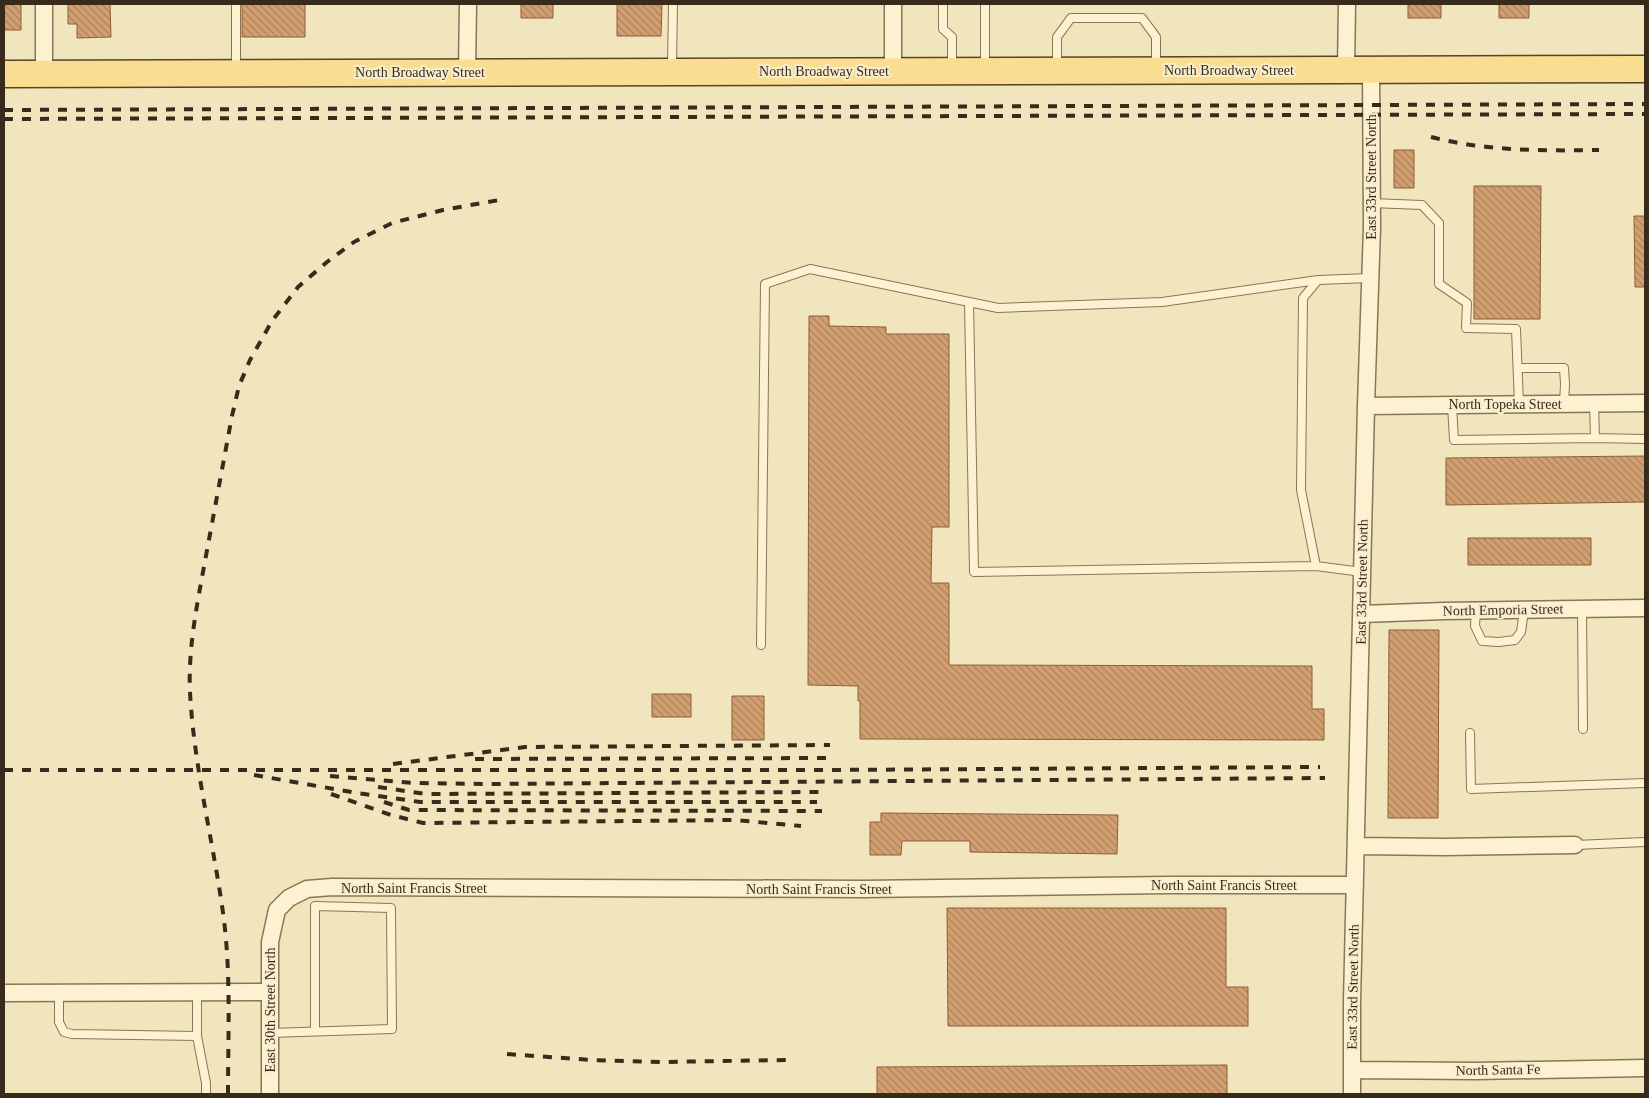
<svg xmlns="http://www.w3.org/2000/svg" width="1649" height="1098" viewBox="0 0 1649 1098" font-family="'Times New Roman',serif">
<style>
.building{fill:url(#building-back-hatch);stroke:#8c5f39}
.lines{fill:none;stroke-linecap:round;stroke-linejoin:round}
.service-casing{stroke:#8b7555;stroke-width:10}
.minor-casing{stroke:#8b7555;stroke-width:19}
.primary-casing{stroke:#58422a;stroke-width:29}
.service{stroke:#fcf1d1;stroke-width:8}
.minor{stroke:#fcf1d1;stroke-width:16}
.primary{stroke:#f9de91;stroke-width:26}
.rail{stroke:#392b1b;stroke-width:4;stroke-dasharray:9 9;stroke-linecap:butt}
.labels{text-anchor:middle;dominant-baseline:central;stroke-width:4;stroke-linejoin:round;paint-order:stroke}
.street-label{font-size:14px;fill:#392b1b;stroke:#f8eece}
</style>
<defs>
<pattern id="building-back-hatch" width="6" height="6" patternUnits="userSpaceOnUse" patternTransform="scale(1.25)"><rect width="6" height="6" fill="#d39f70"/><path d="M-1 5l2 2M0 0l6 6M5-1l2 2" fill="none" stroke="#ac825b"/></pattern>
</defs>
<rect width="100%" height="100%" fill="#f1e5bd"/>
<!-- building -->
<path class="building" d="M4 4H21V30H4Z
M68 4H110L111 37 77 38V24H68Z
M242 4H305V37H242Z
M521 4H553V18H521Z
M617 4H662L661 36H617Z
M1408 4H1441V18H1408Z
M1499 4H1529V18H1499Z
M1394 150H1414V188H1394Z
M1474 186H1541L1540 319H1474Z
M1634 216H1645V287H1635Z
M809 316H829V326L886 327V334H949V527H932L931 583H949V665L1312 666V709H1324V740L860 739V701H858V686L808 685Z
M1645 456V502L1446 505V458Z
M1468 538H1591V565H1468Z
M1389 630H1439L1438 818H1388Z
M652 694H691V717H652Z
M732 696H764V740H732Z
M881 813 1118 815 1117 854 970 852V841H902L901 855H870V822H881Z
M947 908H1226V987H1248V1026H948Z
M1227 1065V1094H877V1067Z"/>
<g class="lines">
<!-- service casing -->
<g class="service-casing">
<path id="service" d="M236 4V71
M943 4V29L952 37V66
M985 66V4
M672 67 673 4
M1057 67V37L1071 18H1142L1156 37V68
M1371 203 1422 205 1439 223V284L1467 303 1466 328 1516 329 1519 404
M969 302 974 572 1316 566
M1518 368H1564L1565 384 1564 404
M1452 405 1454 440 1595 438 1594 404
M1595 438 1645 439
M1362 572 1316 566 1301 490 1303 298 1318 280 1370 278
M1582 609 1583 729
M1476 610 1475 626 1482 641 1499 642 1515 640 1521 632 1524 610
M761 645 765 284 810 269 998 308 1162 302 1318 280
M1470 733 1471 789 1645 783
M1575 845 1645 842
M59 992V1022L64 1032 72 1034 197 1036V992
M270 1033 392 1029 391 908 315 906V1031
M197 1036 206 1083V1094"/>
</g>
<!-- minor casing -->
<g class="minor-casing">
<path id="minor" d="M44 4V73
M893 4V71
M1346 69 1347 4
M467 72 468 4
M1366 406 1645 403
M1362 614 1444 611 1645 608
M1356 846 1444 847 1575 845
M4 993 270 992
M1352 1070 1476 1071 1645 1068
M270 1094V942L277 910 289 898 307 889 332 887 863 889 1168 885H1355
M1352 1094V1002L1366 406 1372 227 1371 69"/>
</g>
<!-- primary casing -->
<g class="primary-casing">
<path id="primary" d="M4 74 1645 69"/>
</g>
<!-- service -->
<use href="#service" class="service"/>
<!-- minor -->
<use href="#minor" class="minor"/>
<!-- primary -->
<use href="#primary" class="primary"/>
<!-- rail -->
<path class="rail" d="M4 110 1645 104
M4 119 1645 114
M1431 137C1486 151 1542 151 1599 150
M475 759 831 758
M393 764 525 747 830 745
M4 770H827L1320 767
M254 775 357 793 420 802H817
M330 776 415 783 485 784 1325 778
M378 787 426 794 820 792
M331 794 391 815 423 823 735 820 801 826
M384 802 409 810 822 811
M507 1054 592 1060 662 1062 786 1060
M228 1094C228 1036 231 978 224 920 214 844 194 769 190 692 188 648 197 605 205 561 214 513 223 464 232 416L239 386 250 360 272 321 298 287 327 262 354 242 392 223 443 210 499 200"/>
</g>
<g class="labels">
<!-- street labels -->
<g class="street-label">
<text x="1229" y="70">North Broadway Street</text>
<text x="824" y="71">North Broadway Street</text>
<text x="420" y="72">North Broadway Street</text>
<text transform="translate(1371 177) rotate(-90)">East 33rd Street North</text>
<text x="1505" y="404">North Topeka Street</text>
<text transform="translate(1362 582) rotate(-89)">East 33rd Street North</text>
<text transform="translate(1503 610) rotate(-1)">North Emporia Street</text>
<text x="1224" y="885">North Saint Francis Street</text>
<text x="414" y="888">North Saint Francis Street</text>
<text x="819" y="889">North Saint Francis Street</text>
<text transform="translate(1353 987) rotate(-89)">East 33rd Street North</text>
<text transform="translate(270 1010) rotate(-90)">East 30th Street North</text>
<text transform="translate(1498 1070) rotate(-1)">North Santa Fe</text>
</g>
</g>
<!-- border -->
<rect width="1649" height="1098" fill="none" stroke="#392b1b" stroke-width="10"/>
</svg>
